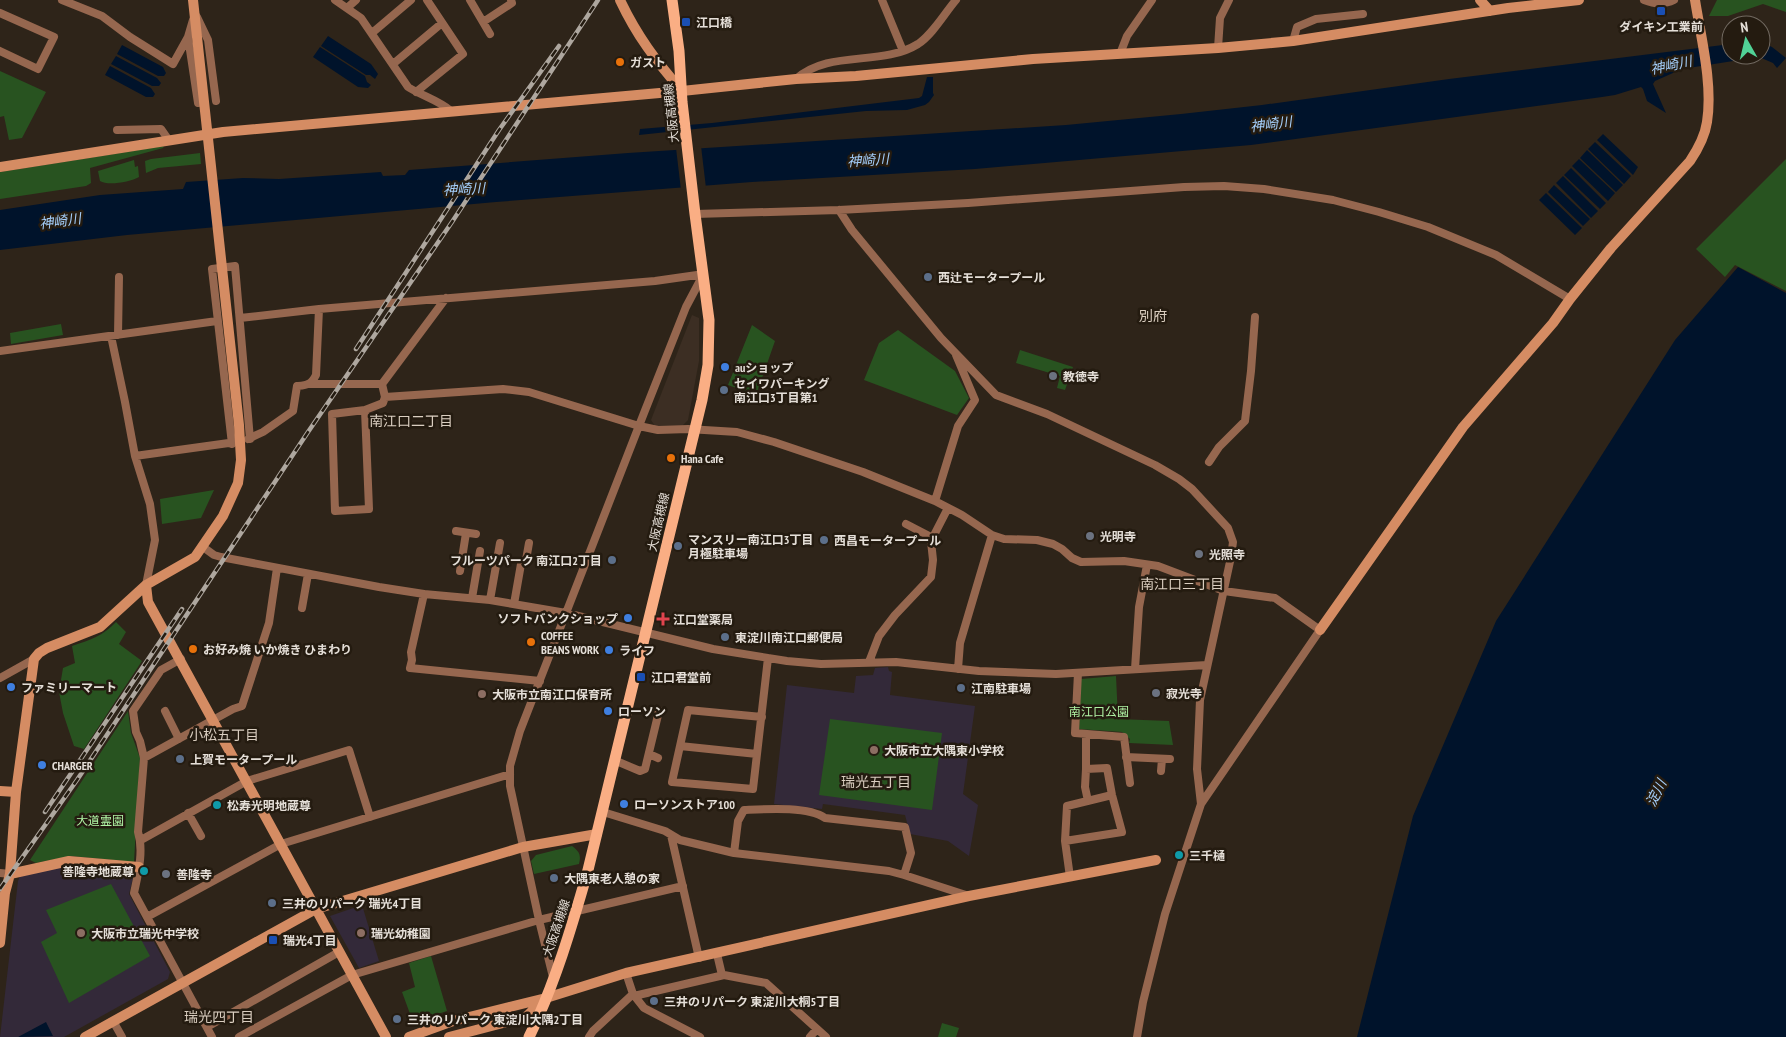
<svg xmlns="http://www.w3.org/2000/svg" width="1786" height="1037" viewBox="0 0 1786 1037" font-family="'PT Sans Narrow','Noto Sans JP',sans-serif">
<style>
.commercial{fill:#3c2e23}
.education{fill:#332939}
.green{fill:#285320}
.water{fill:#00132b}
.pier{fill:#2e2419}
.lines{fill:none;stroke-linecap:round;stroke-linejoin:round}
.street{stroke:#96674f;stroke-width:8}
.secondary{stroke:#d58c63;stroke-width:10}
.primary{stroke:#faae84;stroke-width:11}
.rail-casing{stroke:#aea79f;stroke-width:4.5}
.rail{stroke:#241b10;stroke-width:2.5;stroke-dasharray:8;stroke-linecap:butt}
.transit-dot{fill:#1a4fb4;stroke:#241b10;stroke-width:2}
.food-dot{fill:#e8710a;stroke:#241b10;stroke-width:2}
.service-dot{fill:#5c6f8a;stroke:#241b10;stroke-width:2}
.shop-dot{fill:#3f7fe0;stroke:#241b10;stroke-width:2}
.worship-dot{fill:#6b7280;stroke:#241b10;stroke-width:2}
.health-dot{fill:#e0444e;stroke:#241b10;stroke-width:2}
.education-dot{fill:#8d6e63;stroke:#241b10;stroke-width:2}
.culture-dot{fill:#0f9aa8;stroke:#241b10;stroke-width:2}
.labels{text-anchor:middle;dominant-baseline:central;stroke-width:5;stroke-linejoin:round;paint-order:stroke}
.poi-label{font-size:12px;font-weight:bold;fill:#e5dfd8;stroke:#241b10;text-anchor:start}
.street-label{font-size:12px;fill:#e5dfd8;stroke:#241b10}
.park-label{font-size:12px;fill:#aff3a4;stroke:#241b10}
.water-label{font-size:14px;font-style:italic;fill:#a4cefa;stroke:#241b10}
.neighbourhood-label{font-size:14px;fill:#dacec0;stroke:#241b10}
</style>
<rect width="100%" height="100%" fill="#2e2419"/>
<!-- commercial -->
<path class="commercial" d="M692 315 699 318V361L688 420 682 426H655L651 420Z"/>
<!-- education -->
<path class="education" d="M888 667 889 671 892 672 890 695 975 706 963 794 978 805 969 856 948 841 910 834 905 815 823 804 822 809 774 804 787 685 854 693 856 676 873 675 875 668Z
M71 865 130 870 134 874 129 894 170 972 168 979 64 1037H0L18 881 20 876Z
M362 905 379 961 359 968 330 916Z"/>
<!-- green -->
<path class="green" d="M1717 0H1786V12L1763 4 1728 16H1709Z
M0 71 46 92 22 138 9 140 4 116 0 117Z
M164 146 163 148 90 168 91 183 86 186 0 199V172Z
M200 153 201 164 158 168 146 173 145 161 151 159Z
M1786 159V291L1735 265 1725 277 1696 249Z
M134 160 135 167 138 166 139 177C130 182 108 186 100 181L98 171Z
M61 324 63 335 11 344 10 333Z
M752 325 775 341 756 395 728 385Z
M898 330 955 371 969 398 957 415 864 380 879 343Z
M1020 350 1073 367 1065 390 1057 388 1060 376 1016 363Z
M214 490 201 518 162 524 160 499Z
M116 622 126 632 119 644 142 661 84 749 74 746 63 713 59 692 63 668 75 663 72 646C90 640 103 636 116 622Z
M1116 676 1118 719 1169 721 1173 745 1129 743 1130 739 1122 732 1079 729 1081 679Z
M128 711 131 733 140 758 134 862 71 856 36 863 30 860Z
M830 719 942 733 932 810 819 795Z
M572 846C580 852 581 855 579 864L534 874 531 861 536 855Z
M111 884 150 956 69 1003 41 942 57 933 46 910Z
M431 956 447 1011 413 1022 402 992 415 987 409 963Z
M942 1023 959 1028 956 1037H938Z"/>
<!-- water -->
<path class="water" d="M328 36 371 64 378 74 375 79 370 75H366L321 46Z
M1761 42 1772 47 1786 58 1777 68 1773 63 1759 57 1682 69 1655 81 1653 84 1666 113 1647 101 1643 89 1641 87 1615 95 1602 97 1251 145 975 169 752 182 496 202 127 235 0 250V210L100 195 183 189 186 182 243 178 279 179 381 172 383 176 405 175 409 170 628 153 1066 125 1181 114 1262 105 1449 79 1731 44V55H1761Z
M122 45 163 67 166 73 164 76H158L117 54Z
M320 47 365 76 367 82 371 85 368 88 358 87 313 57Z
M116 56 157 78 161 83 159 86H152L111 64Z
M110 66 151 88 155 94 153 97H146L105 75Z
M927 77H933V93L934 95 929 102 925 105 907 110 866 111 639 135 640 129 712 123 919 98 922 96Z
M1603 134 1638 167 1633 175 1597 140Z
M1595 142 1631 176 1624 184 1588 149Z
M1587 150 1623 185 1616 192 1580 158Z
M1579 159 1615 193 1608 201 1572 166Z
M1571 168 1606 203 1600 209 1564 175Z
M1563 176 1598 211 1591 218 1556 183Z
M1554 185 1590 219 1583 226 1548 192Z
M1546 193 1582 228 1575 235 1539 200Z
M1738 267 1786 293V1037H1357L1413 816 1496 621 1675 340Z
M46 1022 53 1036 18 1037Z"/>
<!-- pier -->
<path class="pier" d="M701 146 706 188 681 190 676 148Z"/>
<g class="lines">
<!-- street -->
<path class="street" d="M62 0 102 16 130 37 173 64 188 37
M335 0 361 18 408 87C422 96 438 100 451 111
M470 0 490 34
M882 0 903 51
M1644 0C1654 4 1664 5 1674 0
M347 8 356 0
M0 13 54 37 38 69 0 51
M197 17 208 40 216 101
M193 20 188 37 198 103
M483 22 512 3 511 0
M372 33 411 0
M1293 41 1297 27 1316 19 1363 14
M1218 48 1220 18 1229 0
M1120 54 1127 36 1152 0
M393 64 442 23
M796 79C830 49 881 67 918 44 933 34 944 14 956 0
M416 92 463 54 427 0
M117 130 161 129 168 139
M839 210 852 230 941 338 996 395 1047 414 1155 465 1179 479 1192 489 1228 528 1233 542 1231 557 1200 700 1197 769 1201 804
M695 214 839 210 968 203 1184 187 1224 186 1264 189 1333 200 1379 212 1428 227 1496 255 1570 299
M446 298 382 384 385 397 503 389 529 392 639 426 658 430 688 429 737 432 774 442 863 472 935 501 962 515 992 535 1004 539 1037 540 1053 544 1062 549 1072 558 1081 562 1124 561 1158 566 1224 591 1275 598 1320 630 1201 804 1165 914 1143 1002 1137 1037
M240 318 319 309 655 281 704 274
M118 335 119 277
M111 336 125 402 135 456 150 504 155 540 146 585
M0 351 217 321
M308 384H382
M365 410 369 509 335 511 332 414 365 410 383 403 385 397
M248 439 263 432 293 411 297 386C307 385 311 385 316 375L319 309
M232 444 212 269 235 266 250 439
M135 456 236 442
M1209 462 1219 447 1245 421 1251 371 1255 317
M935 501 958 426 975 400 956 355
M906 524 933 538
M456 531 476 534
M203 547 214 555 221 557 379 587 424 594 490 600 566 613 713 649 787 661 821 664 896 662 979 671 1056 674 1207 665
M460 571 466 533
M424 594 411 652 412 660 410 668 540 681
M472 598 480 551
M490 600 500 543
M514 604 521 564 526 560 529 543
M302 608 308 574
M181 659 161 670 133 711 136 732 140 741 144 758 138 832C144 851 138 874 134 893L212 1037
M869 662 879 636 895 615 931 577 933 560 931 541 948 508
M958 669 960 643 992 535
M1135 669 1139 607 1147 565
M1078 673 1075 733 1124 737 1130 783
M0 678 34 659
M165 711 179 739
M762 717 688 710 672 782 753 789 768 658
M1086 735V769
M680 746 757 754
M649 754 658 758
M1126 757 1170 759
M144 758 233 709 242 706 269 623 277 568
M614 760 640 771 645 769 659 711
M1161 771 1162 759
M603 812 665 831 680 840 734 853 889 871 904 875 969 896
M188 813 201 836
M671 835 699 958
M141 840 247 781 349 750 370 817
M1065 841 1122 832 1112 795 1107 768 1086 769 1085 787 1088 801
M734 853 738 821 744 810C766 809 808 806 825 818L905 827 911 853 904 875
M0 873 10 874
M1070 877 1065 841 1067 806 1112 795
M147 917 281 844 510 774
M717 954 722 975
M626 973 633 994 644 1008 700 1037
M553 977 539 920 510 786V766L520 731 644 413 686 307 703 275
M634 996 724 975 766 983 826 1037
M113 1021 122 1037
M207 1027 339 952
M239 1037 352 975 539 920 683 886
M589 1037 593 1031 633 994
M810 1037 817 1029"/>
<!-- secondary -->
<path class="secondary" d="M620 0C637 36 656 61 682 91
M1480 0 1490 11
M0 167 223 132 682 91 796 79 856 76 1033 59 1218 48 1293 41 1508 8 1579 0
M146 585 148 602 386 1037
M1320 630 1463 427 1553 323 1570 299 1611 248 1690 161C1698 149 1705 136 1707 122 1713 84 1701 38 1695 0
M0 791 16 792
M10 874 69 861 139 867
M0 943 5 893 10 874 16 792 34 659 39 653 47 648 100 627 146 585 195 557 223 516 238 483 241 460 239 425 193 0
M85 1037 316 909 523 847 597 834
M409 1037 453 1021 546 998 626 973 969 896 1156 860
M449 1037 526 1017 545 998"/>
<!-- primary -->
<path class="primary" d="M529 1037C555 984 572 926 588 870L702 400 708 365 709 320 695 214 682 102 679 51 672 0"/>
<!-- rail casing -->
<g class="rail-casing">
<path id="rail" d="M356 349 499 130 559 46
M45 812 182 609
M0 889 77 780 308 432 452 222 598 0"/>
</g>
<!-- rail -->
<use href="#rail" class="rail"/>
</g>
<!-- markers -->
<g class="transit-dot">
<rect x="1656" y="6" width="10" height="10" rx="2.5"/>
<rect x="681" y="17" width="10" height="10" rx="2.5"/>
<rect x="636" y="672" width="10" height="10" rx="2.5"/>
<rect x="268" y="935" width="10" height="10" rx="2.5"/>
</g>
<g class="food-dot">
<circle cx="620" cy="62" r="5"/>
<circle cx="671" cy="458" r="5"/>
<circle cx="531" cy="642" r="5"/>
<circle cx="193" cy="649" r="5"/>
</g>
<g class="service-dot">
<circle cx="928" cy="277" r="5"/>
<circle cx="724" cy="390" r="5"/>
<circle cx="824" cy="540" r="5"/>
<circle cx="678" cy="546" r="5"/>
<circle cx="612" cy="560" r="5"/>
<circle cx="725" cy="637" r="5"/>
<circle cx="961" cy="688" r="5"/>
<circle cx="180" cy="759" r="5"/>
<circle cx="554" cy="878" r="5"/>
<circle cx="272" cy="903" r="5"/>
<circle cx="654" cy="1001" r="5"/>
<circle cx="397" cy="1019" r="5"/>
</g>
<g class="shop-dot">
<circle cx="725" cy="367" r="5"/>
<circle cx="628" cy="618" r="5"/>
<circle cx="609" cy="650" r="5"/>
<circle cx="11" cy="687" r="5"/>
<circle cx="608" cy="711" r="5"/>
<circle cx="42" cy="765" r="5"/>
<circle cx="624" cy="804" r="5"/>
</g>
<g class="worship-dot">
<circle cx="1053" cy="376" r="5"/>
<circle cx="1090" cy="536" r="5"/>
<circle cx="1199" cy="554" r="5"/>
<circle cx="1156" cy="693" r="5"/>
<circle cx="166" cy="874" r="5"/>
</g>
<path class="health-dot" d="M660.5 611.5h5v5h5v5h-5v5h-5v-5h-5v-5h5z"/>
<g class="education-dot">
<circle cx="482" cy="694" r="5"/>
<circle cx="874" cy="750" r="5"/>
<circle cx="81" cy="933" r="5"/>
<circle cx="361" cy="933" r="5"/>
</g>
<g class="culture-dot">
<circle cx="217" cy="805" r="5"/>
<circle cx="1179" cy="855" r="5"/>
<circle cx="144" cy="871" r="5"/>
</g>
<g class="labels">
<!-- poi labels -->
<g class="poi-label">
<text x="696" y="22">江口橋</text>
<text x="1661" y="26" text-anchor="middle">ダイキン工業前</text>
<text x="630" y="62">ガスト</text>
<text x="938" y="277">西辻モータープール</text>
<text x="735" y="367">auショップ</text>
<text x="1063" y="376">教徳寺</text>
<text x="734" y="383">セイワパーキング<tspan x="734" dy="14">南江口3丁目第1</tspan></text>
<text x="681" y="458">Hana Cafe</text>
<text x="1100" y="536">光明寺</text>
<text x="688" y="539">マンスリー南江口3丁目<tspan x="688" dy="14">月極駐車場</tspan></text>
<text x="834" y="540">西昌モータープール</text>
<text x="1209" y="554">光照寺</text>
<text x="602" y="560" text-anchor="end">フルーツパーク 南江口2丁目</text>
<text x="618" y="618" text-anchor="end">ソフトバンクショップ</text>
<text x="673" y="619">江口堂薬局</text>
<text x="541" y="635">COFFEE<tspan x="541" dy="14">BEANS WORK</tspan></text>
<text x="735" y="637">東淀川南江口郵便局</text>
<text x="203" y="649">お好み焼 いか焼き ひまわり</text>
<text x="619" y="650">ライフ</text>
<text x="651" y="677">江口君堂前</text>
<text x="21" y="687">ファミリーマート</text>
<text x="971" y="688">江南駐車場</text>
<text x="1166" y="693">寂光寺</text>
<text x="492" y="694">大阪市立南江口保育所</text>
<text x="618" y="711">ローソン</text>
<text x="884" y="750">大阪市立大隅東小学校</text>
<text x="190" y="759">上賀モータープール</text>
<text x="52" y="765">CHARGER</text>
<text x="634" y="804">ローソンストア100</text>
<text x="227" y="805">松寿光明地蔵尊</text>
<text x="1189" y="855">三千樋</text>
<text x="134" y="871" text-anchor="end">善隆寺地蔵尊</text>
<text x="176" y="874">善隆寺</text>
<text x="564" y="878">大隅東老人憩の家</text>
<text x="282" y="903">三井のリパーク 瑞光4丁目</text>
<text x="91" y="933">大阪市立瑞光中学校</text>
<text x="371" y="933">瑞光幼稚園</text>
<text x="283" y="940">瑞光4丁目</text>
<text x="664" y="1001">三井のリパーク 東淀川大桐5丁目</text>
<text x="407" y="1019">三井のリパーク 東淀川大隅2丁目</text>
</g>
<!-- street labels -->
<g class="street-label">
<text transform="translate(671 113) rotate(-96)">大阪高槻線</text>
<text transform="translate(658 522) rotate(-77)">大阪高槻線</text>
<text transform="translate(556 928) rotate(-71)">大阪高槻線</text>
</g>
<!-- park labels -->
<g class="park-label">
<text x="1099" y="711">南江口公園</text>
<text x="100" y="820">大道霊園</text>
</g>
<!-- water labels -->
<g class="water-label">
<text transform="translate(1671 65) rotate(-12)">神崎川</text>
<text transform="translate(1271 124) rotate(-7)">神崎川</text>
<text transform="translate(868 160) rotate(-4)">神崎川</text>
<text transform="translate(464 189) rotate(-3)">神崎川</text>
<text transform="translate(60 221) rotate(-8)">神崎川</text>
<text transform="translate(1656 793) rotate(-64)">淀川</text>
</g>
<!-- neighbourhood labels -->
<g class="neighbourhood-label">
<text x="1153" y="316">別府</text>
<text x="411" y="421">南江口二丁目</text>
<text x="1182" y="584">南江口三丁目</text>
<text x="224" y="735">小松五丁目</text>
<text x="876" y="782">瑞光五丁目</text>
<text x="219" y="1017">瑞光四丁目</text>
</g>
</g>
<!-- north arrow -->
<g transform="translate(1746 40) rotate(352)"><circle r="24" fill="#241b10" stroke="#716960"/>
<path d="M0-4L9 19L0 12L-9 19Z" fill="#51d397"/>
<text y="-8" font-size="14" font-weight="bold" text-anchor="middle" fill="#e5dfd8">N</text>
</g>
</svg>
